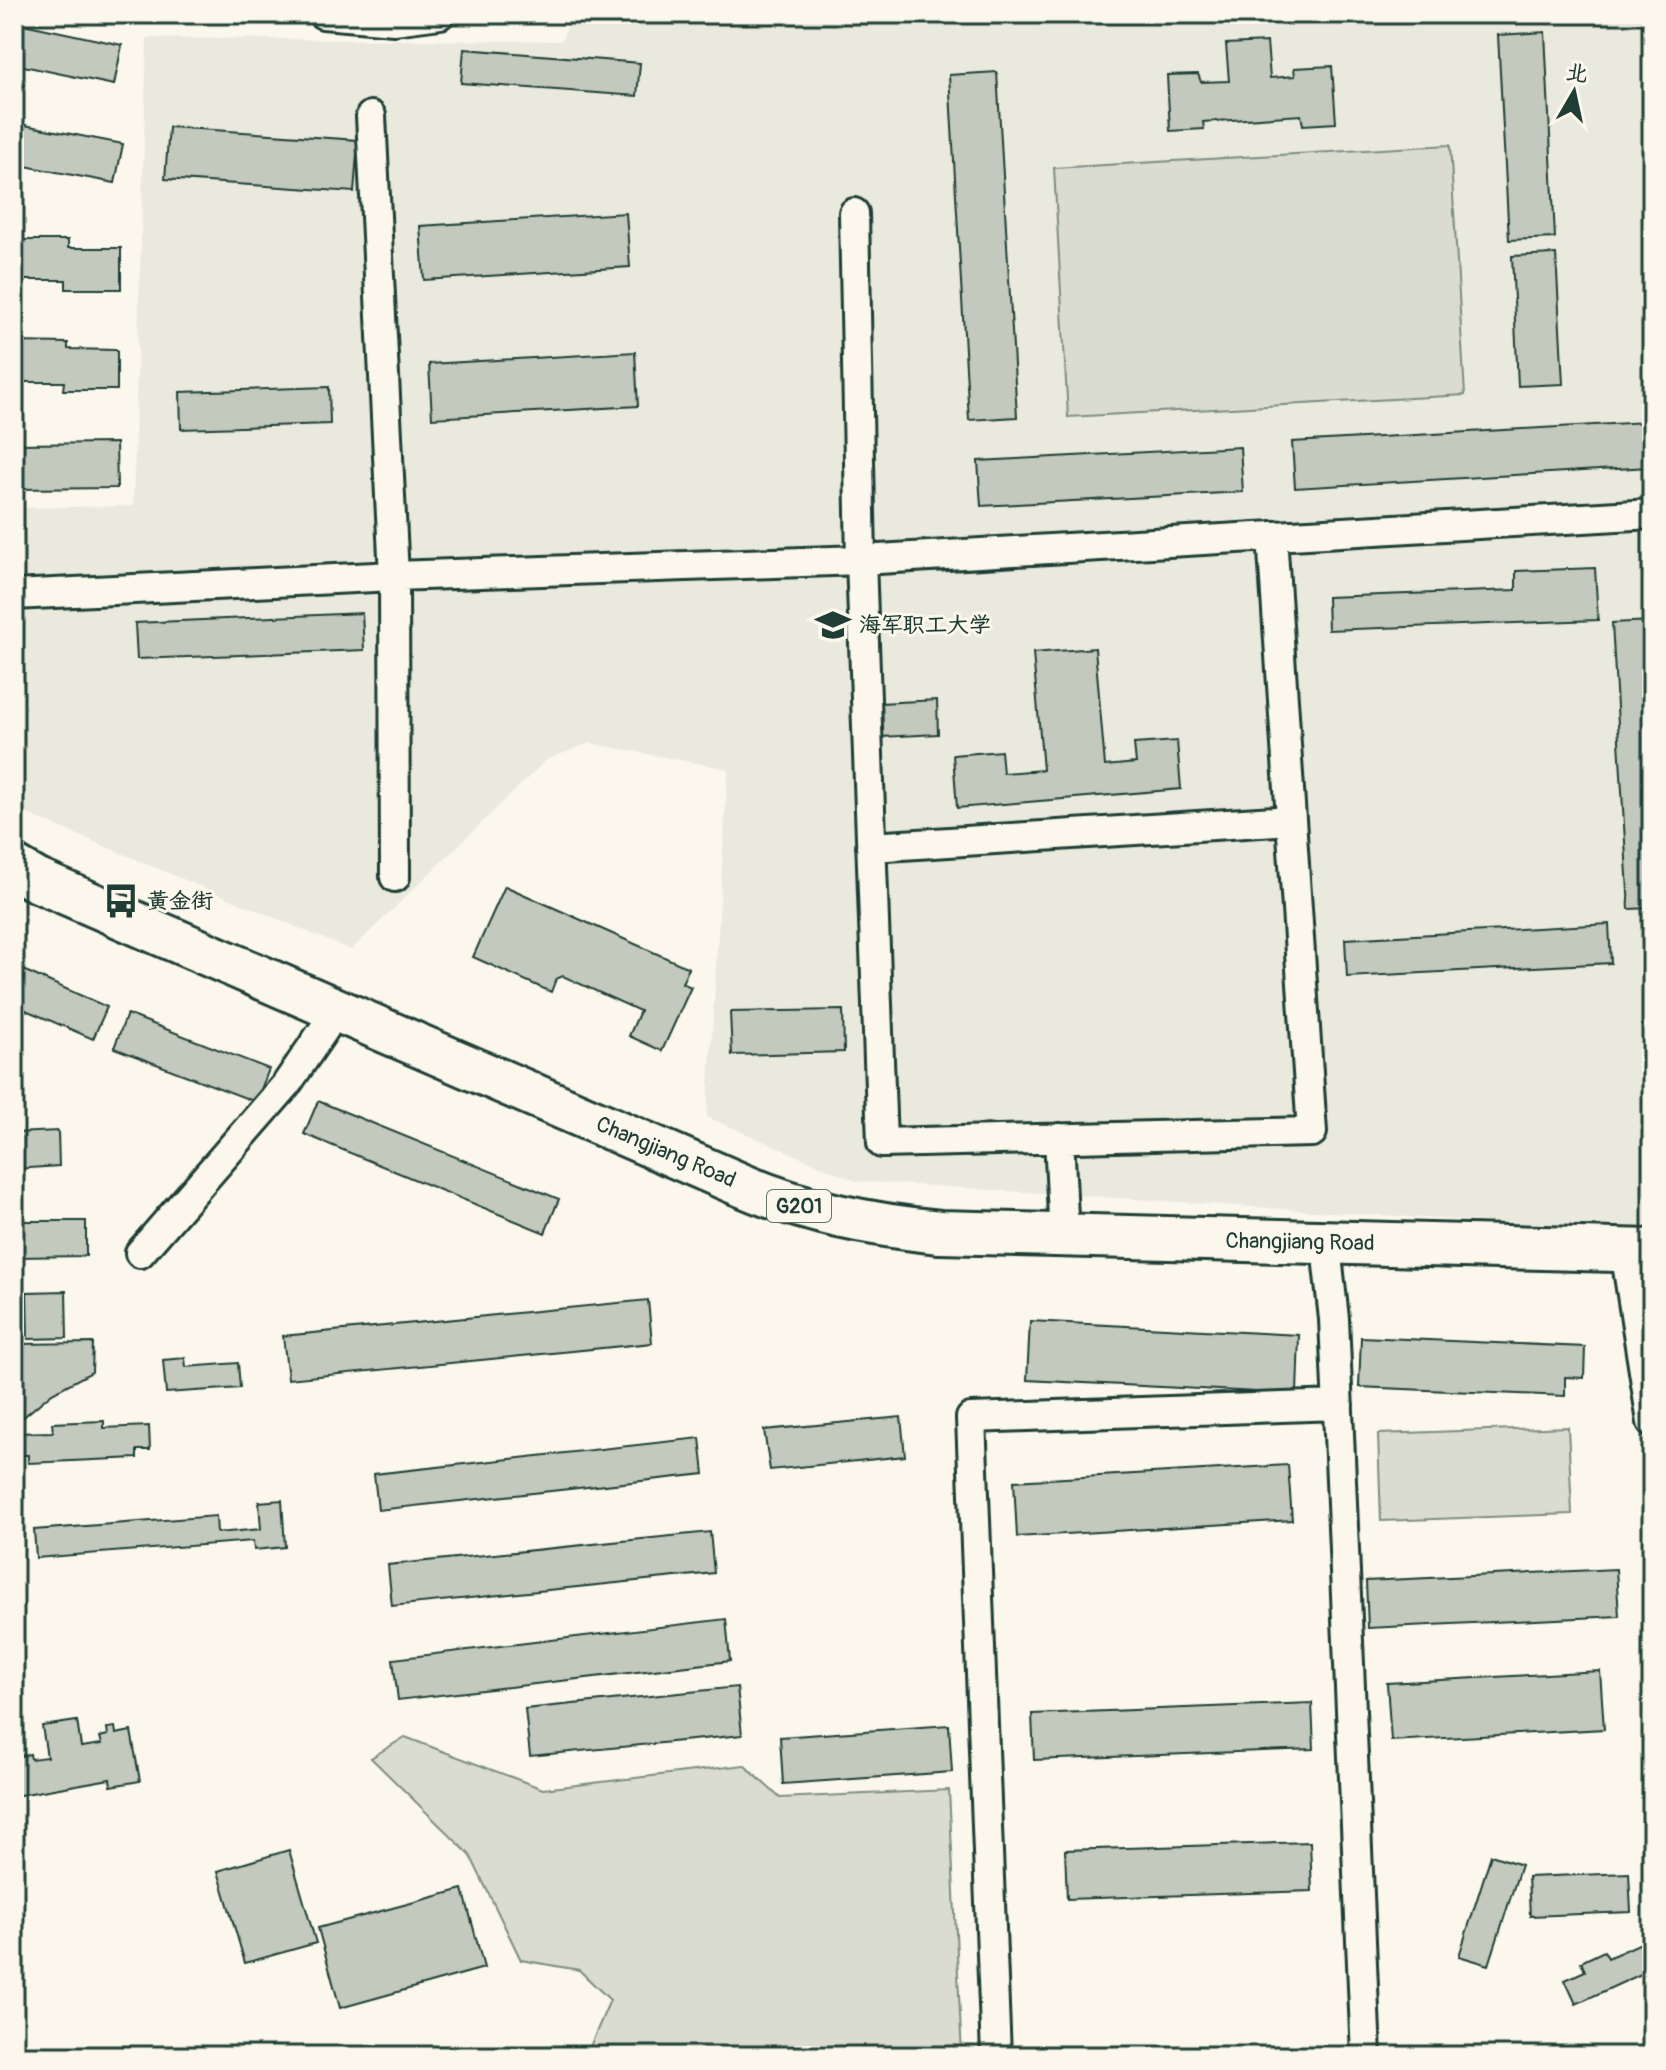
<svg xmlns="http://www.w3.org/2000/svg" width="1666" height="2070" viewBox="0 0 1666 2070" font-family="Pangolin,'LXGW WenKai TC',sans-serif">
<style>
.built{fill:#eae9de}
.green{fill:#dbdcd1;stroke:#7d8c82;stroke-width:2}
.building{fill:#c4c9be;stroke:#1f3d34;stroke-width:2}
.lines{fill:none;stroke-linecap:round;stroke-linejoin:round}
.minor-casing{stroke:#1f3d34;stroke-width:34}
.highway-casing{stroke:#1f3d34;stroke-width:48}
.minor{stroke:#fbf7ec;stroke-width:28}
.highway{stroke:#fbf7ec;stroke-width:42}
.labels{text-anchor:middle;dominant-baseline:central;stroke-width:6;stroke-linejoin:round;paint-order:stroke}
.shield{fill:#fbf7ec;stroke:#61756b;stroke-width:2}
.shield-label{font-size:20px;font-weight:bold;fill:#1f3d34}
.poi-label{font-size:22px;font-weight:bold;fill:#1f3d34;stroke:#fbf7ec;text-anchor:start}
.street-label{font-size:22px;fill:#1f3d34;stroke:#fbf7ec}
</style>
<rect width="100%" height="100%" fill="#fbf7ec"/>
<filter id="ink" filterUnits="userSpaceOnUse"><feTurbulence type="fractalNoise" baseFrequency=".0125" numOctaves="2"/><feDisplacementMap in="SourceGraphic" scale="16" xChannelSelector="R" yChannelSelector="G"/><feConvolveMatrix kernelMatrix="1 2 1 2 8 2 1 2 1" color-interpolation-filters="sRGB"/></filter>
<g filter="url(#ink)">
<!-- built -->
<path class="built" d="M573 14H1652V1233L856 1181 707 1117 728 769 589 743 546 760 351 950 14 808V508L133 506 147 38 561 41Z"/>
<!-- green -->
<path class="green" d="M1450 145 1465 395 1068 417 1054 168Z
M1568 1427 1572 1514 1381 1521 1378 1434Z
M405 1737 543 1789 744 1765 780 1798 949 1790 962 2056H586L610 2000 579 1970 521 1960 470 1855 371 1758Z"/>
<!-- building -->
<path class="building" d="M14 22 122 45 114 85 14 64Z
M1545 32 1555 238 1509 240 1498 35Z
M1267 42 1270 78 1295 76 1294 68 1332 66 1336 123 1303 125 1301 115 1203 122 1204 129 1170 131 1167 75 1198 74 1201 82 1229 81 1226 44Z
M464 49 640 63 637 96 461 83Z
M997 72 1017 417 969 420 949 75Z
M14 123 123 144 115 183 14 164Z
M169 127 358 140 354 192 165 179Z
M626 213 630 267 424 280 420 226Z
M14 240H68V248H121V289H66V280H14Z
M1556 254 1563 384 1518 386 1512 256Z
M14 342 68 343V349L117 350V390H63L64 382H14Z
M635 352 638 406 432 418 429 364Z
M329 387 330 424 181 429 180 392Z
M1646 422 1649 467 1295 488 1292 442Z
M116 443 117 488 14 489V444Z
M1240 447 1243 492 981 506 978 461Z
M1595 568 1598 620 1328 630 1327 597 1516 590V571Z
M362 613 364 650 137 659 135 623Z
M1652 621V908L1629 909 1612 623Z
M1095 648 1105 766 1136 763 1134 744 1177 741 1181 789 957 808 953 755 1001 751 1003 773 1043 770 1033 653Z
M937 700 938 734 881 737 880 703Z
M505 886 689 968 682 983 691 987 662 1051 629 1036 640 1011 563 976 556 979 551 992 473 957Z
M1609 924 1611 963 1347 977 1345 939Z
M14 966 107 1007 93 1039 14 1005Z
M843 1010 844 1052 732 1055 730 1012Z
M127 1014 269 1069 256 1102 114 1048Z
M318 1101 559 1199 545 1233 304 1134Z
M58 1131 59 1166 14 1169V1133Z
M14 1221H86V1256L14 1257Z
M66 1291 67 1338 28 1339 27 1292Z
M648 1300 652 1343 288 1379 283 1336Z
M1030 1321 1299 1335 1297 1394 1027 1380Z
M1361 1337 1585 1347 1584 1378 1565 1377V1396L1359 1387Z
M93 1343 92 1372 52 1393 20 1420 16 1418V1344Z
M185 1358 186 1367 238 1363 240 1388 166 1393 163 1360Z
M901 1417 905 1456 770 1470 764 1430Z
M104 1421V1428L149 1426 150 1450H137V1458L28 1463V1455H14V1433L53 1432 52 1423Z
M700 1438 704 1474 378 1510 374 1474Z
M1288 1465 1292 1520 1017 1537 1014 1481Z
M282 1500 285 1547 254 1550 253 1541 36 1558 34 1530 216 1516 217 1533 261 1529 259 1502Z
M710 1532 714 1573 392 1606 388 1565Z
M1616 1569 1619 1616 1368 1628 1366 1581Z
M726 1619 730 1661 398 1700 393 1659Z
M1600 1671 1604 1729 1391 1741 1387 1683Z
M737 1687 742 1735 530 1756 525 1709Z
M1312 1703 1314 1749 1034 1760 1032 1714Z
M77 1721 81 1747 102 1744 100 1737 108 1735 107 1728 115 1727 116 1734 131 1731 140 1781 111 1786 110 1779 14 1796V1757L30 1754 31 1759 47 1757 42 1726Z
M949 1725 952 1772 783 1784 780 1737Z
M1310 1842 1312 1891 1067 1899 1065 1850Z
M289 1850 316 1943 245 1963 218 1871Z
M1491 1855 1521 1865 1489 1965 1459 1956Z
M1629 1873 1631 1912 1530 1916 1528 1877Z
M463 1889 484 1968 340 2008 318 1928Z
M1652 1938V1969L1576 2004 1565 1980 1585 1971 1581 1962 1604 1951 1608 1958Z"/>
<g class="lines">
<!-- minor casing -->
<g class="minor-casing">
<path id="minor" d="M323 14 394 20 440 14
M371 116 394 576 395 877
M854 213 861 560 882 1143 1312 1132 1272 536
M14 595 394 576 861 560 1652 514
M871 847 1291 820
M1059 1138 1064 1236
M1625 1250 1652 1422
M140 1253 286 1085 325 1028
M1328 1265 1334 1319 1366 2056
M996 2056 971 1418 1338 1405"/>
</g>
<!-- highway casing -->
<g class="highway-casing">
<path id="highway" d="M14 867 36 880 739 1184C804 1212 870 1225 940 1232L1652 1251"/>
</g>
<!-- minor -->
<use href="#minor" class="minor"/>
<!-- highway -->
<use href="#highway" class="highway"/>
</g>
</g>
<!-- icons -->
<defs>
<g id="university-bare" transform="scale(2.76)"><path d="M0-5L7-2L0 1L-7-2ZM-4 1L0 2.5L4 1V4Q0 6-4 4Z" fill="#1f3d34" stroke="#fbf7ec" stroke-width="2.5" paint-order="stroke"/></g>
<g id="bus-bare" transform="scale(2.76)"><path d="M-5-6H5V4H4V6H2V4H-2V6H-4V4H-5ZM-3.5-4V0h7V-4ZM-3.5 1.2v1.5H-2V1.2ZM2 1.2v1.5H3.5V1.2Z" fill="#1f3d34" stroke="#fbf7ec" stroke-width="2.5" paint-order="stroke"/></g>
</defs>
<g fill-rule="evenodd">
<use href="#university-bare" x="833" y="625"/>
<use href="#bus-bare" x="121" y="901"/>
</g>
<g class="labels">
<!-- shield labels -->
<rect class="shield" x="767" y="1190" width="64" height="32" rx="6"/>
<g class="shield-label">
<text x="799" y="1206">G201</text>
</g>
<!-- poi labels -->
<g class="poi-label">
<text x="859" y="625">海军职工大学</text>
<text x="147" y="901">黄金街</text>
</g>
<!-- street labels -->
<g class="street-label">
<text transform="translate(666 1152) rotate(23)">Changjiang Road</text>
<text transform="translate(1300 1242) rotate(1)">Changjiang Road</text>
</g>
</g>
<!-- margin -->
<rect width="1666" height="2070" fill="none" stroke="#fbf7ec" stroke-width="48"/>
<rect x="24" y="24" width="1618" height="2022" fill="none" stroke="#1f3d34" stroke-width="3" filter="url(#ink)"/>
<!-- north arrow -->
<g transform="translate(1574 92) rotate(9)" stroke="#fbf7ec" stroke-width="6" paint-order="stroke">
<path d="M0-6L14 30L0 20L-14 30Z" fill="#1f3d34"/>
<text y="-12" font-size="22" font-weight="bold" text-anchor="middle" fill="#1f3d34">北</text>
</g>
</svg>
